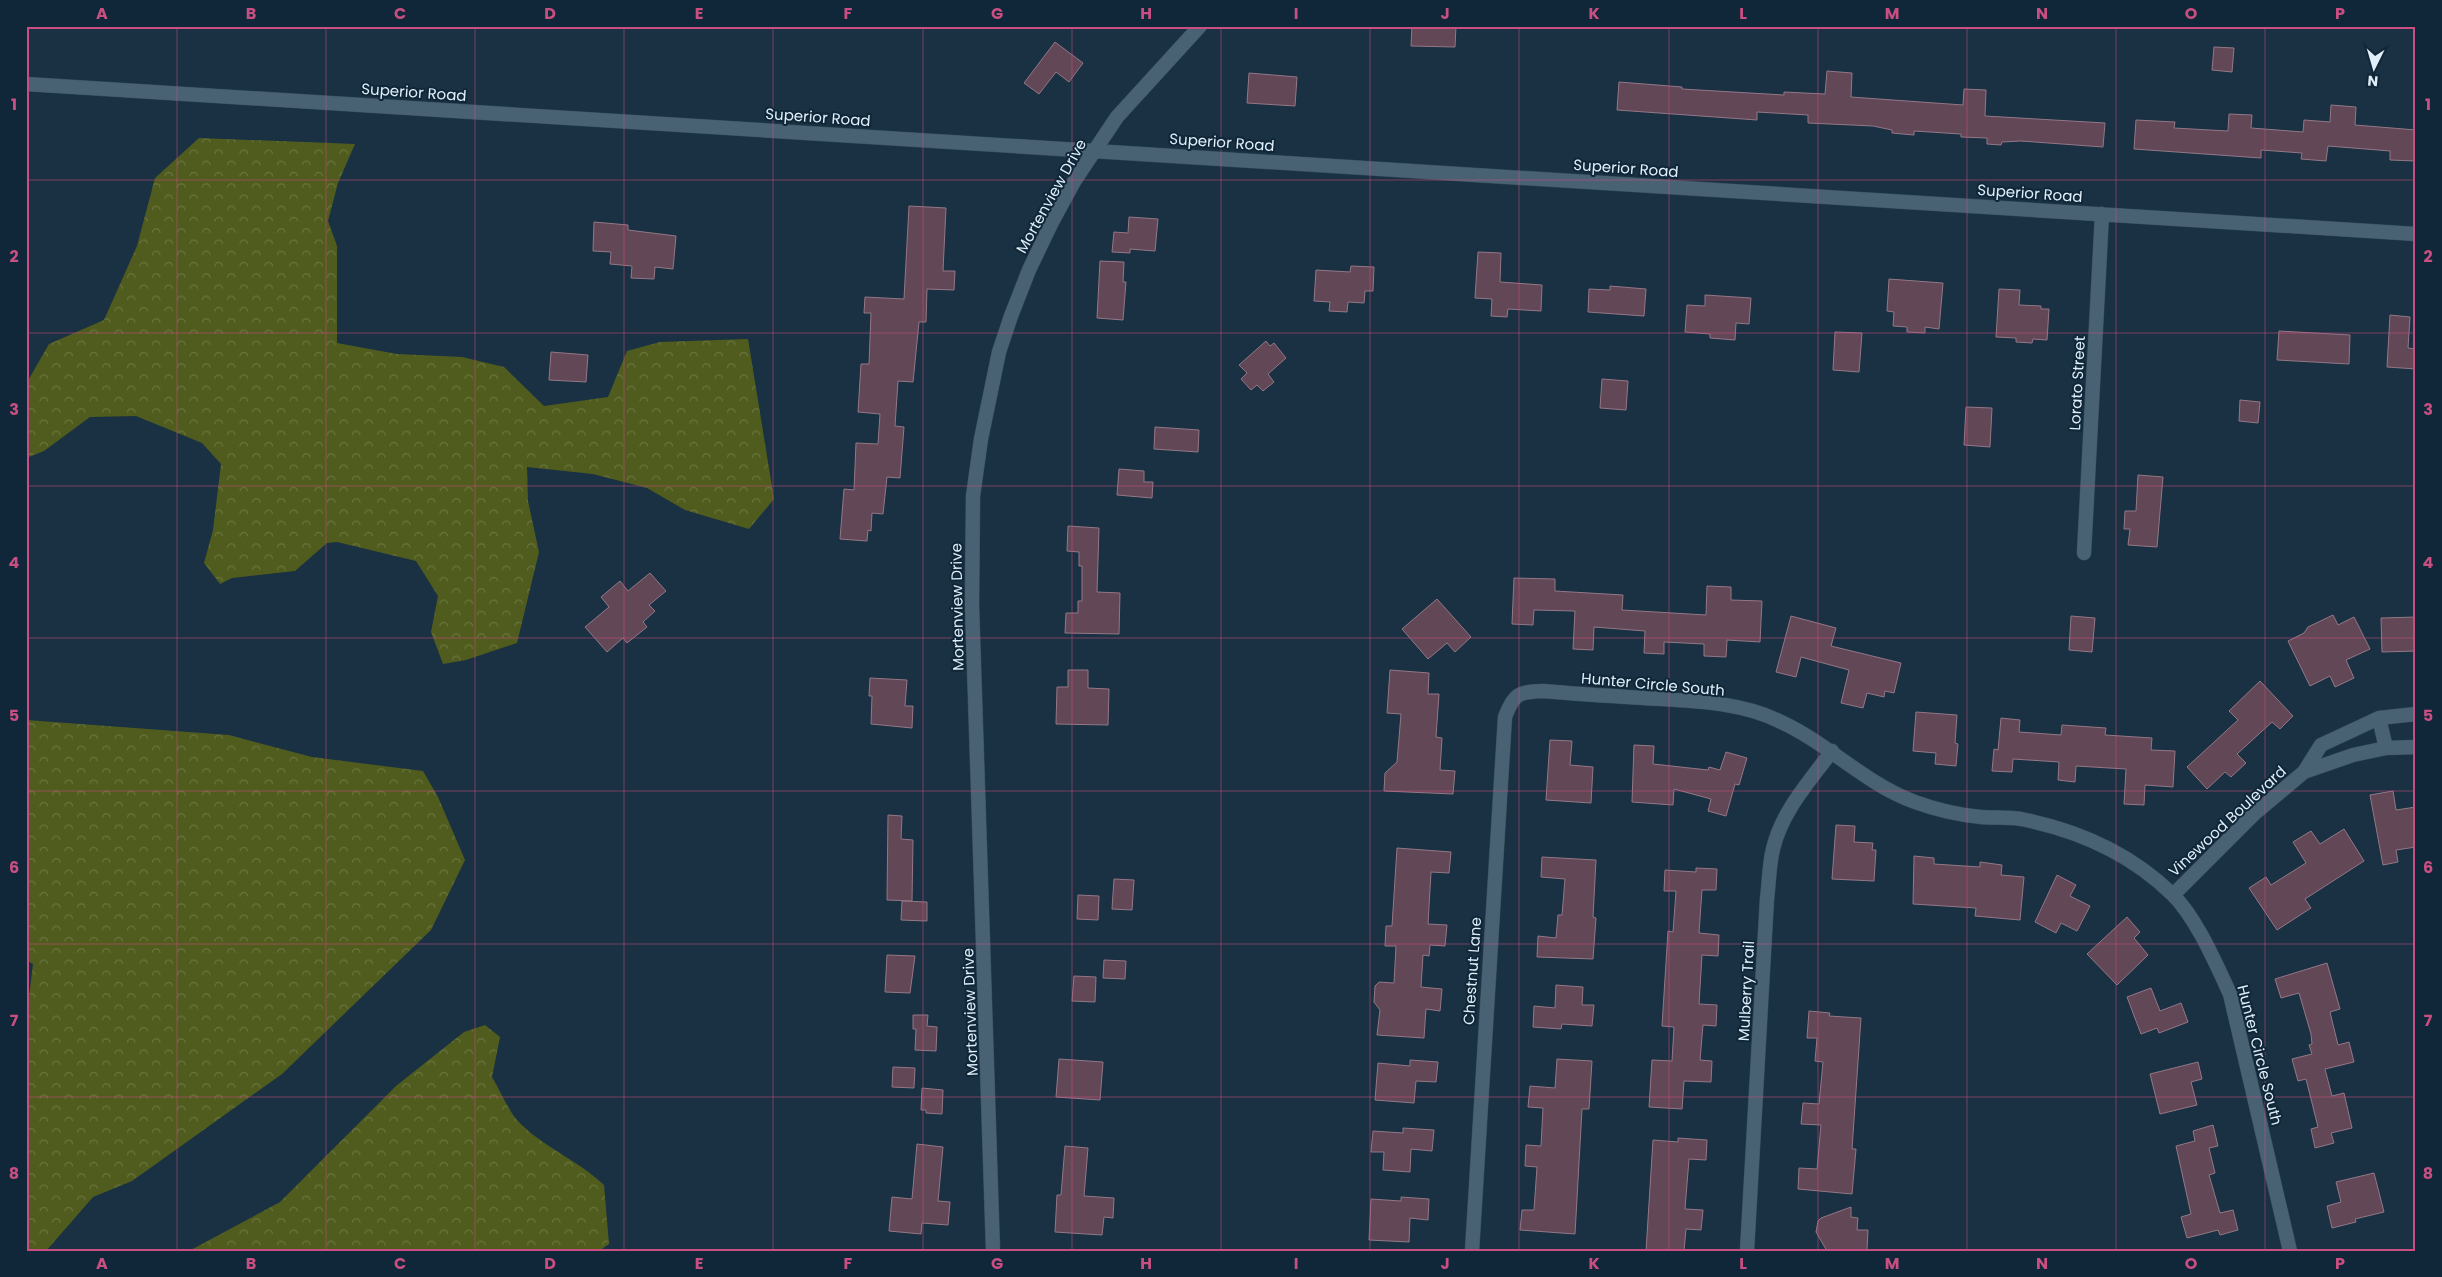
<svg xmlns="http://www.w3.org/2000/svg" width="2442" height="1277" viewBox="0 0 2442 1277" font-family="Poppins,sans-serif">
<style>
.forest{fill:url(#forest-crowns)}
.building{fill:#624756;stroke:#947787}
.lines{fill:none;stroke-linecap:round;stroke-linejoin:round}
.minor-casing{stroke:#374c5a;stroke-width:15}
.minor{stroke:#486274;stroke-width:14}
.grid{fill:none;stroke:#c94e82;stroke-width:1;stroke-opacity:0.55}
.labels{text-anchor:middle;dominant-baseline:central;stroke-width:4;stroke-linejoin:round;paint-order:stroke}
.street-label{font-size:15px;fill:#dfeef9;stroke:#0f2738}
.neatline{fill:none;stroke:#c94e82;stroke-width:2}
.grid-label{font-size:16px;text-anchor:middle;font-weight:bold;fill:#c94e82}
</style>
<defs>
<pattern id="forest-crowns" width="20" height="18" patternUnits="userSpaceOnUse" patternTransform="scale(1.25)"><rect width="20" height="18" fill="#505c1d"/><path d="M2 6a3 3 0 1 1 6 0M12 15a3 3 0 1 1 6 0" fill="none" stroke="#69743f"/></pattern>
</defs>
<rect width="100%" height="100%" fill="#193142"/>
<!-- forest -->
<path class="forest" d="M199 138 355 144 338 183 328 221 337 246V343L397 354 462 357 504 367 544 406 608 397 627 351 660 342 748 339 774 499 749 529 685 510 647 488 593 474 527 467 528 501 539 552 517 643 466 660 443 664 431 632 438 596 416 561 337 542 327 543 295 571 232 578 220 584 204 563 213 530 221 464 202 443 136 416 90 417 44 451 26 458V384L49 344 104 320 137 246 155 178Z
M26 720 229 735 312 757 423 771 438 797 465 860 431 930 282 1074 132 1181 93 1197 46 1251H26V1022L33 964 26 960Z
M485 1025 500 1037 492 1077C500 1090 507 1108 517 1120 542 1147 578 1160 604 1185L609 1244 599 1251H189L280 1202 396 1086 464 1032Z"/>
<!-- building -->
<path class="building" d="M1412 26H1456L1455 47 1411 46Z
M1055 42 1083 63 1069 82 1056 72 1039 94 1024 83Z
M2214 47 2234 48 2232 72 2212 70Z
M1827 71 1852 73 1851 97 1963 105 1964 89 1986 90 1985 116 2105 123 2103 147 2021 141 2002 142 2001 145 1987 144V138L1961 137V134L1914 131V135L1892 133V130L1873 126 1808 123V115L1757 112V120L1617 110 1619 82 1682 87V89L1784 95V92L1825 94Z
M1249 73 1297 77 1295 106 1247 103Z
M2331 105 2356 107 2355 125 2416 130V161L2390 160V151L2328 146 2326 161 2301 159 2302 153 2261 150V158L2134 149 2136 120 2175 122 2174 128 2228 131 2229 114 2252 115 2251 128 2303 132 2304 120 2330 122Z
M909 206 946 208 943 271H955L954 290 927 289 926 322H919L913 382 898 381 895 426 904 427 900 478 887 477 883 514 872 513 871 531 868 530 867 541 840 539 844 489 854 490 856 443 878 444 880 414 858 412 861 364H869L871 313H864L865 297 904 299Z
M1129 217 1158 219 1155 251 1130 249V253L1112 252 1114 232 1128 233Z
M594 222 628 225V230L676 236 673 269 655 267 654 279 631 278 632 266 610 264 611 252 593 251Z
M1478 252 1501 253 1500 282 1542 285 1541 311 1508 309 1507 317 1491 316 1492 299 1475 298Z
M1100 261 1124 262 1123 282H1126L1123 320 1097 318Z
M1351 266 1374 267 1373 291H1365L1364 303 1348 302 1347 312 1329 311 1330 302 1314 301 1316 270 1350 272Z
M1889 279 1943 283 1939 329 1925 327V333L1907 332V327L1893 326 1894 312 1887 311Z
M1610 286 1646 289 1644 316 1588 312 1589 289 1610 290Z
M1999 289 2020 290 2019 305 2041 306V309H2049L2047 340 2033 339 2032 343 2016 342V338L1996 337Z
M1705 295 1751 298 1749 324 1736 323 1735 340 1710 338V334L1685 332 1687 305 1705 306Z
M2390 315 2410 317 2408 348 2416 349V369L2387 367Z
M2279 331 2350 335 2349 364 2277 360Z
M1835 332 1862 333 1859 372 1833 370Z
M1266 341 1270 346 1274 343 1286 358 1268 374 1274 382 1263 391 1257 385 1251 390 1241 379 1247 373 1239 365Z
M551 352 588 355 586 382 549 380Z
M1602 379 1628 381 1626 410 1600 408Z
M2240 400 2260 402 2258 423 2239 421Z
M1966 407 1992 408 1990 447 1964 445Z
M1155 427 1199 430 1198 452 1154 449Z
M1119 469 1144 471V482H1153L1152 498 1117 495Z
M2138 475 2163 477 2157 547 2128 545 2130 529H2124L2125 511H2136Z
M1068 526 1099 528 1097 592 1120 593 1119 634 1065 633 1066 613H1078V601H1082V566H1079V552L1067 551Z
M650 573 666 591 649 605 655 611 643 622 647 627 627 643 623 638 607 652 585 627 609 607 601 597 620 581 628 591Z
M1514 578 1555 579V591L1623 595 1622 610 1706 615 1707 586 1731 587V600L1762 601 1760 642 1727 640 1726 657 1704 656V644L1664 642V654L1644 653 1645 631 1594 627 1593 650 1573 649 1575 611 1534 610 1533 625 1512 624Z
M1437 599 1471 637 1455 652 1447 643 1428 659 1402 629Z
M2333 615 2338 625 2354 617 2370 649 2346 660 2354 678 2335 687 2330 676 2310 686 2288 641 2304 633 2308 627Z
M1791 616 1836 628 1831 646 1901 663 1894 693 1885 691 1884 697 1867 693 1863 708 1841 703 1849 670 1801 657 1796 677 1776 672Z
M2071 616 2095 618 2092 652 2069 650Z
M2416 617V651L2382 652 2381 618Z
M1068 670H1088V688L1109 689 1108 725 1056 724 1057 687H1068Z
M1390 670 1429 673 1428 694H1439L1436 737 1442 738 1440 770 1455 771 1453 794 1384 791 1385 773 1397 762 1401 714 1387 713Z
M870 678 907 680 905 706H913L912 728 871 724 872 696H869Z
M2260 681 2293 716 2280 729 2272 722 2237 754 2246 763 2231 777 2225 772 2207 789 2187 767 2238 720 2229 711Z
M1916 712 1957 715 1955 743 1958 744 1956 766 1935 764 1936 753 1913 751Z
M2001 718 2020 720 2019 732 2061 735 2062 725 2106 728 2105 735 2152 738 2151 750 2175 751 2173 787 2145 785 2144 805 2124 804 2126 769 2076 766 2075 782 2058 780 2059 762 2013 759 2012 772 1992 771 1994 749 1998 750Z
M1550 740 1572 741 1570 765 1593 767 1591 803 1546 800Z
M1634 745 1654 746 1653 764 1708 770 1709 767 1720 770 1726 752 1747 758 1739 785 1735 784 1726 816 1708 811 1711 799 1674 789 1673 805 1632 802Z
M2393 791 2396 810 2416 807V847L2396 850 2398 862 2383 865 2370 795Z
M888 815 902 816 901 839 913 840 912 901 887 900Z
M1836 825 1855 826 1854 842 1873 843 1872 850H1876L1874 881 1832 879Z
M2344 829 2364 861 2305 899 2311 908 2277 930 2249 888 2266 877 2271 885 2306 863 2293 842 2311 831 2320 844Z
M1397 848 1451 852 1449 873 1431 872 1428 924 1447 925 1445 946 1430 945 1429 956 1423 955 1421 987 1442 989 1440 1011 1426 1009 1424 1038 1377 1035 1380 1010 1374 1002 1375 986 1379 982 1394 983 1396 946H1385L1386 926H1392Z
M1914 856 1934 858V864L1980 867V862L2002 865 2001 875 2024 877 2020 920 1975 916 1976 908 1913 904Z
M1542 857 1596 860 1593 917 1596 918 1593 959 1537 957 1538 936 1556 938 1558 915H1562L1565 879 1541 877Z
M1696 868 1717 869 1716 890H1702L1699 933 1719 935 1718 956 1702 955 1699 1004 1717 1005 1716 1026 1703 1025 1700 1060 1712 1061 1711 1082 1684 1081 1682 1109 1649 1107 1652 1060 1672 1061 1674 1027 1662 1026 1668 931 1673 932 1676 891H1664L1665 870 1696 872Z
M2057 875 2076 885 2070 896 2090 906 2077 931 2061 923 2056 933 2035 922Z
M1114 879 1134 880 1132 910 1112 909Z
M1078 895 1099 896 1098 920 1077 919Z
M902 901 927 902V921L901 920Z
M2127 917 2140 932 2134 938 2148 955 2117 985 2087 954Z
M887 955 915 956 910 993 885 992Z
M1104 960 1126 961 1125 979 1103 978Z
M2327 963 2340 1009 2330 1012 2338 1045 2349 1042 2354 1062 2325 1069 2332 1096 2344 1093 2352 1128 2331 1133 2334 1143 2315 1148 2311 1129 2318 1127 2306 1079 2298 1081 2292 1059 2312 1054 2309 1045 2312 1044 2311 1034 2299 993 2281 998 2275 979Z
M1074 976 1096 977 1095 1002 1072 1001Z
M1556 985 1583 987 1582 1005H1594L1592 1026 1562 1024 1561 1029 1533 1027 1534 1006 1555 1008Z
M2151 988 2160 1011 2181 1003 2188 1022 2159 1033 2157 1028 2141 1034 2127 997Z
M1809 1011 1830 1013 1829 1016 1861 1018 1852 1149H1856L1852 1194 1798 1189 1799 1168 1817 1169 1821 1125 1801 1124 1803 1103 1819 1104 1823 1062 1815 1061 1817 1038H1807Z
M913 1015H928L927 1026 937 1027 936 1051 915 1050 916 1029H913Z
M1059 1059 1103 1062 1100 1100 1056 1097Z
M1557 1059 1592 1061 1589 1109H1582L1575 1234 1520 1230 1522 1210H1534L1537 1167 1525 1166 1526 1145 1541 1146 1543 1108 1528 1107 1530 1086 1555 1088Z
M1410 1060 1438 1062 1436 1082 1416 1081 1414 1103 1375 1100 1378 1063 1410 1066Z
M2198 1062 2202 1079 2191 1082 2197 1105 2160 1114 2150 1074Z
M893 1067 915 1068 914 1088 892 1087Z
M922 1088 943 1090 942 1114 926 1113V1110H921Z
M2213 1125 2218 1146 2209 1148 2215 1173 2209 1175 2220 1213 2233 1210 2238 1230 2220 1235 2218 1230 2187 1238 2181 1217 2191 1214 2176 1146 2195 1141 2193 1131Z
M1403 1128 1434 1130 1432 1151 1411 1149 1410 1172 1383 1170 1384 1152H1371L1373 1131 1403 1133Z
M1678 1138 1707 1140 1706 1160 1689 1159 1685 1209 1703 1210 1701 1230 1686 1229 1684 1251H1646L1653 1140 1678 1142Z
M917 1144 943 1147 938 1201 950 1202 948 1225 922 1223 921 1234 889 1231 892 1197 912 1199Z
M1065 1146 1088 1148 1084 1196 1114 1198 1113 1218 1104 1217 1102 1235 1055 1232 1057 1195H1061Z
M2374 1173 2384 1212 2355 1219 2356 1222 2332 1228 2327 1206 2341 1202 2336 1182Z
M1401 1197 1429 1199 1428 1220 1410 1218 1409 1242 1369 1240 1371 1199 1401 1201Z
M1851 1207V1217L1858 1218 1857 1230H1868L1867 1250 1827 1251 1816 1232 1818 1221 1821 1218Z"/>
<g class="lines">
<!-- minor casing -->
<g class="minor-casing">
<path id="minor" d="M26 84 2416 234
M2084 553 2102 214
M2379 718 2386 748
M2304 772 2353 755 2386 748 2416 747
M2173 895 2254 814 2304 772 2321 745 2379 718 2416 714
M993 1251 972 605 973 496 981 439 999 352 1011 316 1029 270 1051 224 1075 180 1117 117 1200 26
M1472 1251 1505 717C1514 693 1519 692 1543 691 1577 694 1610 696 1643 698 1688 701 1738 701 1779 721 1828 743 1865 784 1915 802 1937 810 1959 815 1981 817 1994 818 2008 817 2021 819 2077 830 2131 854 2172 894 2196 917 2216 964 2230 994L2290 1251
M1747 1251 1767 899C1769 883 1769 865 1773 849 1782 811 1809 782 1832 751"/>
</g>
<!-- minor -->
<use href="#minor" class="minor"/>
</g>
<!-- grid -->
<path class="grid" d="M177 26V1251M326 26V1251M475 26V1251M624 26V1251M773 26V1251M923 26V1251M1072 26V1251M1221 26V1251M1370 26V1251M1519 26V1251M1669 26V1251M1818 26V1251M1967 26V1251M2116 26V1251M2265 26V1251M26 180H2416M26 333H2416M26 486H2416M26 638H2416M26 791H2416M26 944H2416M26 1097H2416"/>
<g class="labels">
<!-- street labels -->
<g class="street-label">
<text transform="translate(414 92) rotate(4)">Superior Road</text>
<text transform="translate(818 117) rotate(4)">Superior Road</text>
<text transform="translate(1222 142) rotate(4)">Superior Road</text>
<text transform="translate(1626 168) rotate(4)">Superior Road</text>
<text transform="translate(2030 193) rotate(4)">Superior Road</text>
<text transform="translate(1051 196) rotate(-61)">Mortenview Drive</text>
<text transform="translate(2077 383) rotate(-87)">Lorato Street</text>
<text transform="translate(957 607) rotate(-91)">Mortenview Drive</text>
<text transform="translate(1653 684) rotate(5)">Hunter Circle South</text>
<text transform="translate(2227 821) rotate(-43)">Vinewood Boulevard</text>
<text transform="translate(1472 971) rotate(-86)">Chestnut Lane</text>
<text transform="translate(1746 991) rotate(-87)">Mulberry Trail</text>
<text transform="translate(970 1012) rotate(-92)">Mortenview Drive</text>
<text transform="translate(2260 1055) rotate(76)">Hunter Circle South</text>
</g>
</g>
<!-- border -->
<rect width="2442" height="1277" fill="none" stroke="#0f2738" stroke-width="55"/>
<!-- north arrow -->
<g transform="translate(2374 68) rotate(185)" stroke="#0f2738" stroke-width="4" paint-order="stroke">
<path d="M0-4L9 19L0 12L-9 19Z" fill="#dfeef9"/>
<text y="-8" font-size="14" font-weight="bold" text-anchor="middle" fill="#dfeef9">N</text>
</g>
<rect x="28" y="28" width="2386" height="1222" class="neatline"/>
<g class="grid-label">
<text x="102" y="19">A</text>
<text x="251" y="19">B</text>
<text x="400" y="19">C</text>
<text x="550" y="19">D</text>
<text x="699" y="19">E</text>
<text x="848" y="19">F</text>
<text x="997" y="19">G</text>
<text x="1146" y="19">H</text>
<text x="1296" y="19">I</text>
<text x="1445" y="19">J</text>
<text x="1594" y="19">K</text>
<text x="1743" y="19">L</text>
<text x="1892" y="19">M</text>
<text x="2042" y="19">N</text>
<text x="2191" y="19">O</text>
<text x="2340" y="19">P</text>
<text x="14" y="110">1</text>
<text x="2428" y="110">1</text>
<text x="14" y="262">2</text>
<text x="2428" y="262">2</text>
<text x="14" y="415">3</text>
<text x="2428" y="415">3</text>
<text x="14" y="568">4</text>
<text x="2428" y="568">4</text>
<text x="14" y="721">5</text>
<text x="2428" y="721">5</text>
<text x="14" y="873">6</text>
<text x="2428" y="873">6</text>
<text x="14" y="1026">7</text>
<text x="2428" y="1026">7</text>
<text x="14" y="1179">8</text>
<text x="2428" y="1179">8</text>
<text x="102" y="1269">A</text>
<text x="251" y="1269">B</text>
<text x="400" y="1269">C</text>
<text x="550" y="1269">D</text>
<text x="699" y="1269">E</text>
<text x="848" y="1269">F</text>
<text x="997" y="1269">G</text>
<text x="1146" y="1269">H</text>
<text x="1296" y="1269">I</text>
<text x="1445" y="1269">J</text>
<text x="1594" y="1269">K</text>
<text x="1743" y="1269">L</text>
<text x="1892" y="1269">M</text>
<text x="2042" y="1269">N</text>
<text x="2191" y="1269">O</text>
<text x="2340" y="1269">P</text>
</g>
</svg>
